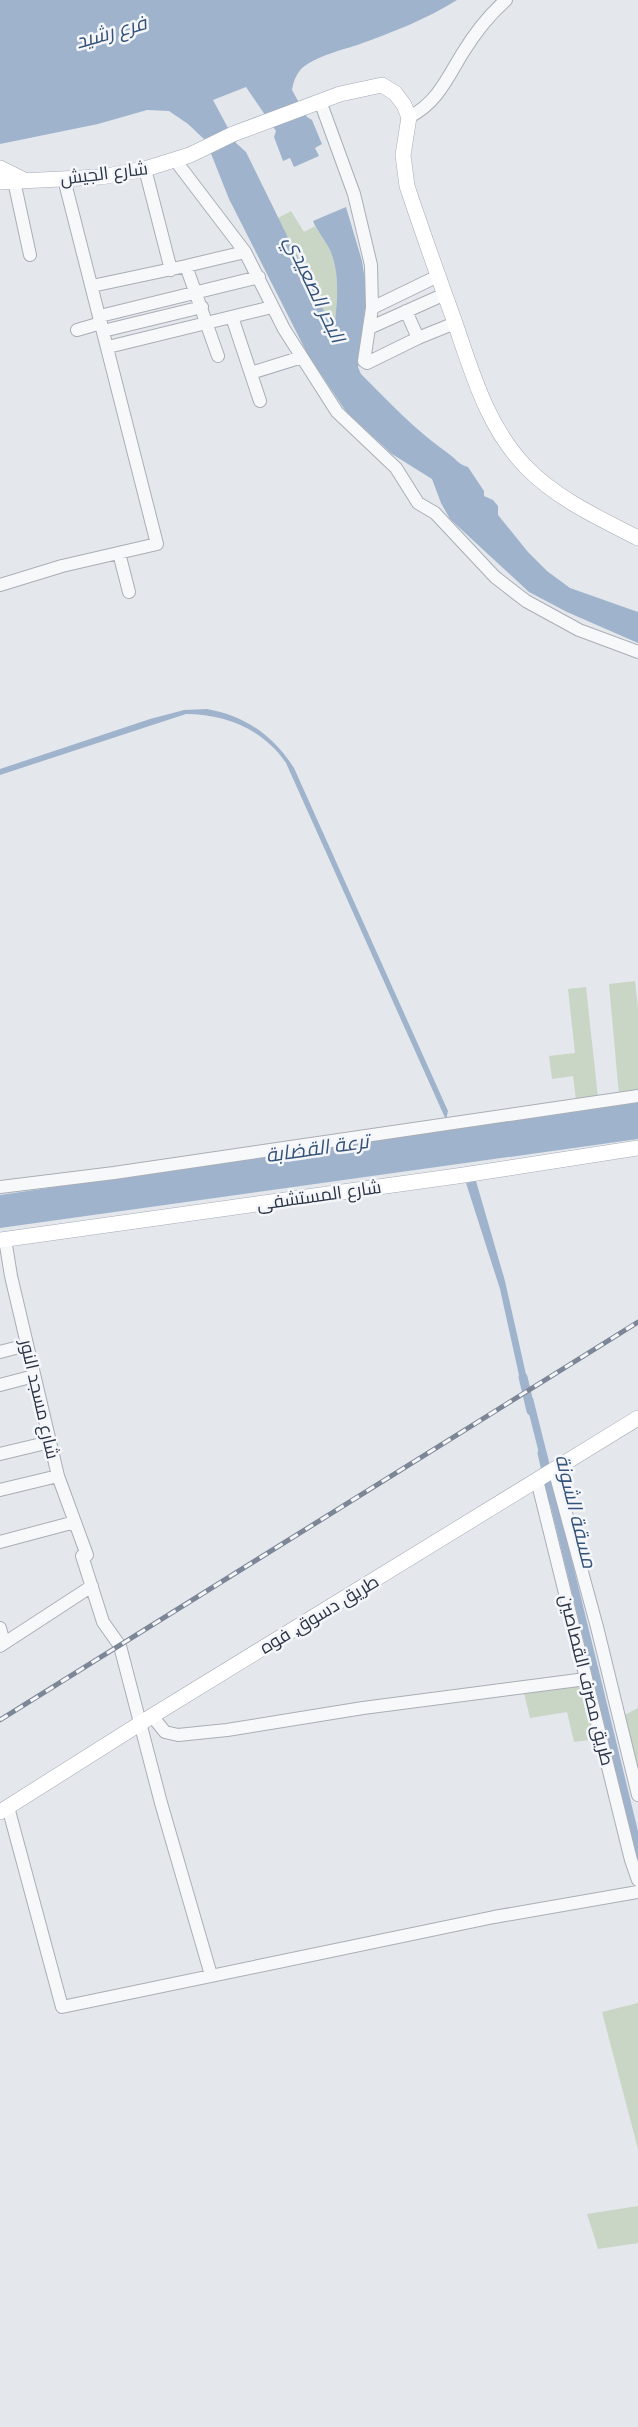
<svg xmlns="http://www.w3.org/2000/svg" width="638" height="2427" viewBox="0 0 638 2427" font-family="'PT Sans',Cairo,sans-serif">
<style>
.green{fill:#c9d6c5}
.water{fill:#9fb4cc}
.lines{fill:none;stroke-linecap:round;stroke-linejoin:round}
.canal{stroke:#9fb4cc;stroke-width:9}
.minor-casing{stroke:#a9aeb7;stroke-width:14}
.major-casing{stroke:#a3abb8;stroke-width:16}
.minor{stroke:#f7f8fa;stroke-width:12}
.major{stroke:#fff;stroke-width:15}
.rail-casing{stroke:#7d8696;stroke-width:5}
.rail{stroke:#f4f6f9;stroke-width:3;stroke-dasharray:9;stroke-linecap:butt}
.labels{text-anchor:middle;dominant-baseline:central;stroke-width:5;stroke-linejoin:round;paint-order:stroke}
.street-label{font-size:18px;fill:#2b3445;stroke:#f4f6f9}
.water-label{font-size:20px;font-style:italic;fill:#34527a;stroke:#f4f6f9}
</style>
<rect width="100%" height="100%" fill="#e4e7ec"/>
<!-- green -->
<path class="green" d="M291 211 304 232 315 226C319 234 326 241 330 250 339 271 338 297 335 320L332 322 328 319 278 218Z
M635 981 638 1009V1093L619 1095 609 984Z
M586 987 598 1098 576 1101 573 1076 552 1079 549 1056 575 1053 568 989Z
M585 1684 597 1739 574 1742 567 1712 530 1718 524 1693Z
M638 1708V1783L621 1717Z
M638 2003V2149L602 2012Z
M638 2206V2243L598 2249 587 2214Z"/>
<!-- water -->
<path class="water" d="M0 0H457C427 19 393 32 360 44 343 50 315 56 301 69 296 75 293 82 292 90L307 117 312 120 322 144 315 148 319 156 294 167 290 158 283 161 274 137 276 131 246 87 213 100 236 143 246 152 328 319 332 322 335 320C338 297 339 271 330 250 325 240 317 231 313 221L346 207 362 261 367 293 358 367 361 374C389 402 416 431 449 454 456 459 459 465 468 467L484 491V496L493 500 498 506V515L528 552 547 571 570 588 638 612V643L567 612 529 592 450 519 441 503 432 479 392 454 347 413 309 357 229 199 206 141 188 124 169 111 147 110 98 124 0 144Z
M207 709C245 716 273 735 294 768L448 1111 446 1120 286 763C263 729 225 714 186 714L0 775V769L150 719 184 710Z
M638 1102V1139L0 1228V1195Z
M476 1181 505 1281 527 1379 528 1386 522 1389 500 1289 466 1183Z
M533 1398 549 1462 542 1465 526 1402Z
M554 1487 638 1831V1862L547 1491Z"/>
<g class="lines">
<!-- canal -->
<path class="canal" d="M523 1377 531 1411
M542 1453 553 1501"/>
<!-- minor casing -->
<g class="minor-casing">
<path id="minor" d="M320 101 354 194 371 265 372 308 364 361 367 363 418 338 455 323
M409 117C436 104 447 79 462 54 473 36 489 15 506 0
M175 160 245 252 284 329 337 412 396 468 418 503 435 513 495 577 526 601 579 630 638 652
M145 169 171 270
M14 181 30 255
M186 266 245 252
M92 286 186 266 218 356
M372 308 438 276
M406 311 418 338
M100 316 259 277
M232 317 260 401
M369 328 445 294
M77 330 101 323
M103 331 202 307
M108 347 272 307
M251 373 302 357
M119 553 129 592
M0 585 62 566 157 544 64 179
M0 1187 114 1173 638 1096
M5 1239 11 1276 58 1476 87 1555
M0 1352 27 1345
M0 1385 34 1376
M0 1454 50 1442
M554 1469 597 1627 638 1795
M537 1480 631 1860 638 1880
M0 1490 58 1476
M0 1542 75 1522
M82 1556 103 1622 120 1646 161 1803 211 1975
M0 1628 4 1643
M0 1646 92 1586
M152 1716 165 1732 178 1735 227 1730 363 1708 586 1679
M8 1807 62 2007 494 1917 638 1892"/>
</g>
<!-- major casing -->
<g class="major-casing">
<path id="major" d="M0 168 24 180
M0 182 101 177 145 169 190 155 233 134 340 94 382 85 395 93 404 105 409 117 403 155 407 186C422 231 438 276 454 320 472 372 487 427 526 467 557 499 599 518 638 538
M0 1240 457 1176 638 1148
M0 1812 152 1716 638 1418"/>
</g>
<!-- minor -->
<use href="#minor" class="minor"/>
<!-- major -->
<use href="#major" class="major"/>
<!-- rail casing -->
<g class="rail-casing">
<path id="rail" d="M0 1720 638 1322"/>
</g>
<!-- rail -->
<use href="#rail" class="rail"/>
</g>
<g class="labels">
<!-- street labels -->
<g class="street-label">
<text transform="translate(104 173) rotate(-7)">شارع الجيش</text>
<text transform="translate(319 1195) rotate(-8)">شارع المستشفى</text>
<text transform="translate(40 1399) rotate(77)">شارع مسجد النور</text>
<text transform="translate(319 1614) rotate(-31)">طريق دسوق, فوه</text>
<text transform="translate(587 1680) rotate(76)">طريق مصرف القصاصين</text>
</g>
<!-- water labels -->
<g class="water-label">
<text transform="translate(111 32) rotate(-16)">فرع رشيد</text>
<text transform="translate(315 289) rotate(65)">البحر الصعيدي</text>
<text transform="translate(317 1148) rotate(-8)">ترعة القضابة</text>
<text transform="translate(576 1511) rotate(76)">مسقة الشونة</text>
</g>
</g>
</svg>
